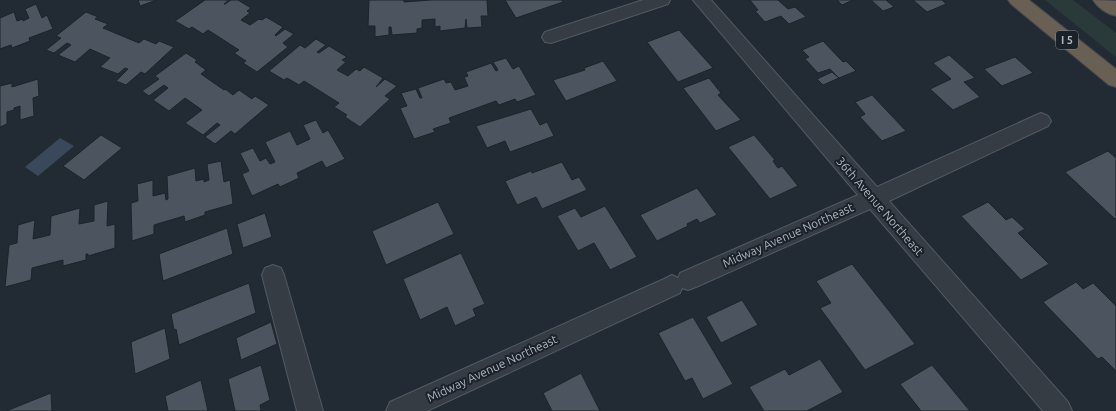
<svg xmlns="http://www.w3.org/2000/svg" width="1116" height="411" viewBox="0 0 1116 411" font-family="Ubuntu,sans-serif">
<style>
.green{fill:#2a3a3a}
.water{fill:#39485b}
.building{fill:#4b545f;stroke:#1d232b}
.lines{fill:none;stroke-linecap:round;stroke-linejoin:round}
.street-casing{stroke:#535a62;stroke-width:2}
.highway-casing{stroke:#40474f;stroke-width:2}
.street{fill:#353c44;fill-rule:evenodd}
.highway{fill:#696053;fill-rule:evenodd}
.labels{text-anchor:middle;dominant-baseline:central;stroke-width:4;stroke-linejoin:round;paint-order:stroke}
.shield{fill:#1b2129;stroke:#838a93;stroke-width:1}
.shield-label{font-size:11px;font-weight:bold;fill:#b0b7c1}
.street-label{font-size:12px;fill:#b0b7c1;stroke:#1b2129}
</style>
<rect width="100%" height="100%" fill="#222a34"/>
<!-- green -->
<path class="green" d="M1045 0H1073L1116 33V57Z"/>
<!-- water -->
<path class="water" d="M60 138 74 146 38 176 25 167Z"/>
<!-- building -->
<path class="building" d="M138 0H154V1L140 6Z
M205 0H229L224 4H225L231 0H238L251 8 247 11 250 13 241 20 250 25 259 19 262 20 266 17 283 27 275 35 276 36 285 29 294 34 283 43 288 47 257 72 243 63 246 61 234 53 239 50 208 30 203 34 192 27 189 29 175 21Z
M369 0H404V2L431 0H487L488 16H481L482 27 467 28 466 19 465 28 440 31V26L435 27V19L422 20V28L417 29V33L392 35 391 27H389V35L375 37V26H368Z
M505 0H562L563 2 516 18Z
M750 0H778L788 9 795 7 806 17 789 24 781 16 765 22 755 11 758 10Z
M837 0H853L842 5Z
M871 0H886L894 7 883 11Z
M913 0H942L946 4 927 12Z
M36 4 42 18 47 15 53 29 29 38 30 41 12 48 11 45 0 49V18L14 12 17 21 23 19V21L29 18 25 9Z
M86 12 98 17 95 19 108 24 103 28 139 43 144 39 156 44 159 41 174 47 145 74 141 72 126 85 116 81 128 69 125 68 118 74 100 67 110 58 90 49 75 62 58 55 71 45 67 43 54 53 46 50 61 38 56 36Z
M679 30 713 68 678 82 647 42Z
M316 39 326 45 317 52 319 53 329 46 347 57 342 60 346 62 337 70 348 76 356 69 360 71 364 67 383 78 376 87 385 79 397 86 385 96 390 99 360 127 345 117 347 115 334 107 339 103 304 81 299 85 287 78 284 80 269 71 300 45 305 48Z
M823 41 843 62 846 61 856 71 839 78 830 69 818 73 805 59 809 57 802 50Z
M186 53 197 60 195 62 206 70 201 74 224 90 225 89 233 95 239 90 252 99 255 96 269 105 235 134 231 131 215 144 205 137 220 125 217 123 203 135 185 123 202 110 185 98 169 111 153 100 168 88 164 85 149 96 142 91 159 79 155 76Z
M949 55 975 78 964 82 980 97 953 110 930 89 951 79 933 63Z
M1015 57 1033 73 1002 86 984 69Z
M506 58 513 69 519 66 536 95 517 102 515 99 499 105 496 101 449 118 451 123 433 129 435 132 414 139 400 108 407 106 401 93 416 89 420 98H422L418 88 444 79 446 83 451 82 455 90 468 86 464 77 468 76 466 72 491 63 496 71 498 70 493 62Z
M603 61 617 81 566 101 553 80 585 70 584 68Z
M832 72 839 78 823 85 817 79Z
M709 78 721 93 718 95 741 120 716 131 683 88Z
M38 79 39 96 33 98 34 116 20 120V106L14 108V110L7 112V124L0 127V86L12 83V87Z
M872 95 906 131 882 141 860 117 865 114 855 102Z
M531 109 540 125 547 122 554 136 510 152 505 141 487 148 476 126Z
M316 120 323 133 328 130 345 159 326 168 322 161 297 173 299 178 280 187 278 184 252 196 242 174 249 171 240 153 253 148 260 161 266 158 270 164 275 162 265 142 290 131 297 145 310 139 303 125Z
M101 135 122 148 84 180 63 166Z
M754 135 775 160 773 161 778 168 782 166 798 186 770 199 728 147Z
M1108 151 1116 158V218L1115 219 1065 172Z
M221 161 224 182 230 180 233 204 205 212V215L185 222 184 216 154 225V234L132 241 131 203 138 201 137 184 153 180V196L165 193 166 200 168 199 167 176 195 168 196 181 204 179V182L209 180 207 164Z
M562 162 572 180 579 177 587 190 542 209 536 197 517 205 505 181 531 171 532 173Z
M697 188 717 215 700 223 697 219 687 224 688 226 657 241 640 215Z
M108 201 107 226 115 224V248L88 256V254H86V260L63 266V260L32 268 31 280 5 287 9 245 17 243 18 225 35 220 33 239 50 235 51 216 80 208 79 224 94 221V205Z
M438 202 454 234 386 265 372 231Z
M988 202 1006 220 1012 217 1025 229 1018 233 1049 264 1021 280 961 216Z
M605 206 637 257 610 270 594 243 578 251 557 216 575 208 581 217Z
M265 213 272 237 243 248 237 224Z
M227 228 233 254 163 281 159 254Z
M461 253 485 304 473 309 476 316 455 326 447 307 420 320 403 279Z
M852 264 915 344 865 370 820 308 831 303 816 281Z
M1076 282 1083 289 1093 283 1116 306V371L1102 357 1098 359 1043 302Z
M249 283 256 313 179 345 176 329 174 330 171 314Z
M742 300 758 325 721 343 706 317Z
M693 317 733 384 703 399 692 378 685 381 658 333Z
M271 322 277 344 241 360 236 338Z
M165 328 170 359 135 374 131 342Z
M820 359 843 392 807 411H764L749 387 785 369 789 375Z
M261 365 270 400 260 405 261 411H235L228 379Z
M932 365 970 411H921L900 384Z
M581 373 600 411H552L543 393Z
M201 380 208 411H168L165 396Z
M51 393 52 411H6Z"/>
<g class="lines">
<!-- street casing -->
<g class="street-casing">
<path id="street" d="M643 0H670L668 4 551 43 545 42 542 37 545 32Z
M693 0H711L877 187 1034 116 1041 113 1048 116 1051 121 1048 126 889 201 1068 402 1072 411H1043L870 209 696 287 688 290 682 288 680 293 427 411H386L390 402 664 279 672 275 678 278 680 273 858 195Z
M273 265 281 268 284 275 323 411H297L262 275 265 268Z"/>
</g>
<!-- highway casing -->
<g class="highway-casing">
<path id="highway" d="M1008 0H1029L1116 69V87L1109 85 1011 4Z
M1093 0 1116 1V16C1107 14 1098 8 1093 0Z"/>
</g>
<!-- street -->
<use href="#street" class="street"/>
<!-- highway -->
<use href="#highway" class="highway"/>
</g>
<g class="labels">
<!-- shield labels -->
<rect class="shield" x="1056" y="31" width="22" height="18" rx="3"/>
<g class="shield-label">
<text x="1067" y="40">I 5</text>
</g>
<!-- street labels -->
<g class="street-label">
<text transform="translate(880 206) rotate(49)">36th Avenue Northeast</text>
<text transform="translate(788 235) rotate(-24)">Midway Avenue Northeast</text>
<text transform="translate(492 368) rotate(-25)">Midway Avenue Northeast</text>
</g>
</g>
</svg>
